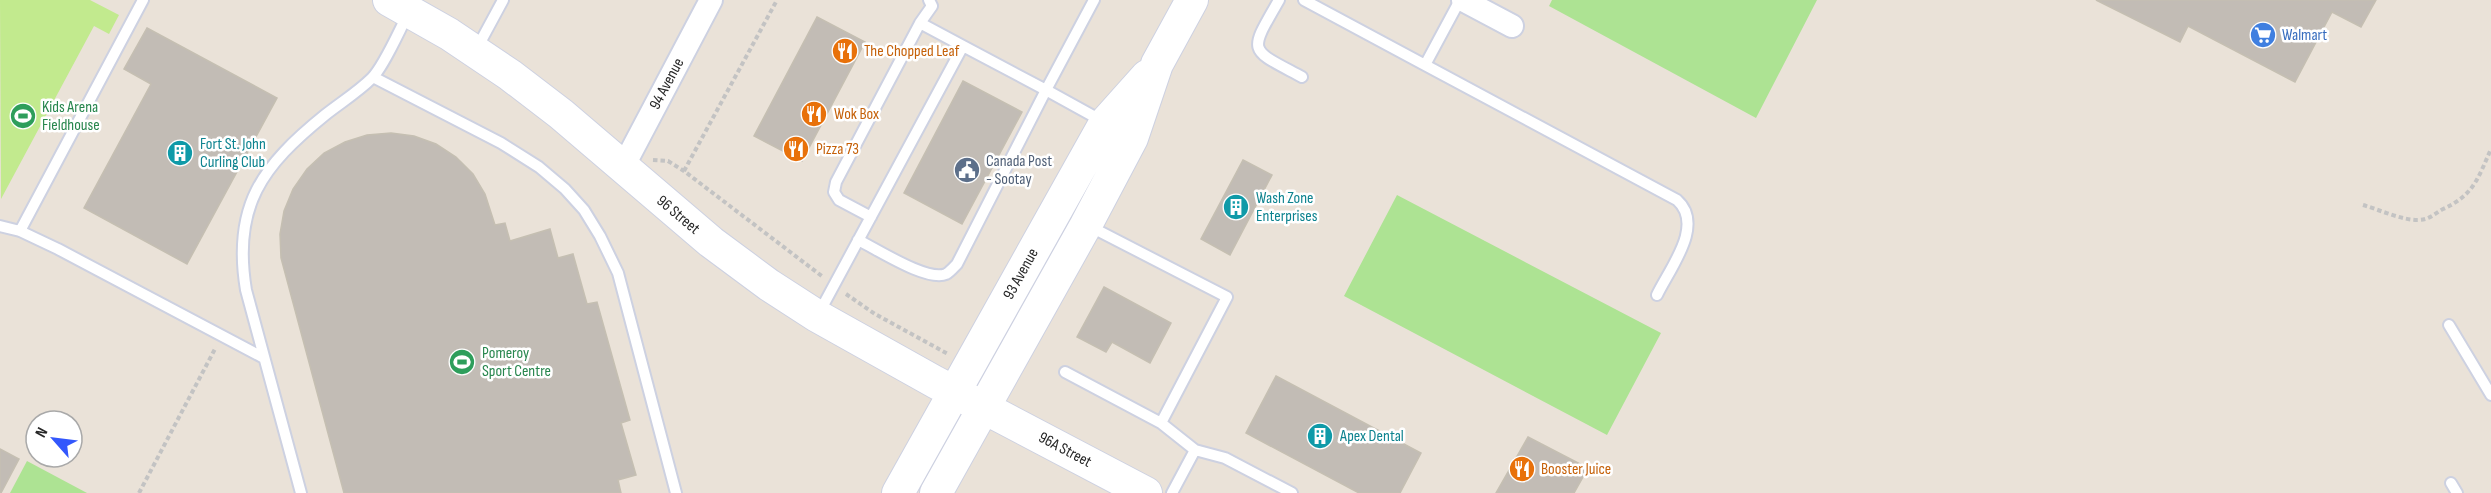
<svg xmlns="http://www.w3.org/2000/svg" width="2491" height="493" viewBox="0 0 2491 493" font-family="'Sofia Sans Condensed',sans-serif">
<style>
.green{fill:#ade393}
.pitch{fill:#c2ea8e}
.building{fill:#c2bcb5;stroke:#c5bfb2;stroke-width:1.5}
.lines{fill:none;stroke-linecap:round;stroke-linejoin:round}
.lane-casing{stroke:#cdd1e1;stroke-width:14}
.street-casing{stroke:#cdd1e1;stroke-width:26}
.secondary-casing{stroke:#cdd1e1;stroke-width:34}
.path{stroke:#c3c3c3;stroke-width:4;stroke-dasharray:4.5 3;stroke-linecap:butt}
.lane{stroke:#fff;stroke-width:10}
.street{stroke:#fff;stroke-width:22}
.secondary{stroke:#fff;stroke-width:32}
.labels{text-anchor:middle;dominant-baseline:central;stroke-width:5;stroke-linejoin:round;paint-order:stroke}
.shop-label{font-size:16px;fill:#366cbe;stroke:#fff;text-anchor:start}
.food-label{font-size:16px;fill:#c56008;stroke:#fff;text-anchor:start}
.street-label{font-size:16px;fill:#272727;stroke:#fff}
.leisure-label{font-size:16px;fill:#27864d;stroke:#fff;text-anchor:start}
.culture-label{font-size:16px;fill:#0d838f;stroke:#fff;text-anchor:start}
.service-label{font-size:16px;fill:#4e5e75;stroke:#fff;text-anchor:start}
</style>
<rect width="100%" height="100%" fill="#eae2d8"/>
<!-- green -->
<path class="green" d="M1552 0H1817L1756 118 1549 6Z
M1397 195 1661 333 1607 435 1344 296Z
M27 461 87 493H10Z"/>
<!-- pitch -->
<path class="pitch" d="M0 0H90L119 15 109 34 94 26 1 199Z"/>
<!-- building -->
<path class="building" d="M2096 0H2376L2361 27 2332 12 2295 82 2188 26 2180 42Z
M817 17 865 42 802 161 754 136Z
M147 28 277 98 187 264 84 208 151 84 124 69Z
M963 81 1022 112 962 224 904 193Z
M391 133 414 136 436 144 456 157 473 174 485 194 495 225 505 223 510 241 550 229 558 258 573 254 587 304 597 302 630 420 621 423 636 475 618 480 621 493H344L281 258 280 234 284 211 293 189 307 169 324 153 345 142 367 135Z
M1243 160 1272 175 1230 255 1201 239Z
M1104 287 1171 323 1150 363 1112 342 1106 352 1077 337Z
M1276 376 1421 453 1400 493H1359L1246 433Z
M1528 437 1588 468 1574 493H1496Z
M0 449 19 459 1 493H0Z"/>
<g class="lines">
<!-- lane casing -->
<g class="lane-casing">
<path id="lane" d="M929 0 932 6 920 23 963 46
M1279 0C1248 54 1248 48 1302 77
M1304 0 1425 65
M1460 0 1425 65 1677 200C1705 225 1670 268 1657 295
M476 50 503 0
M373 77 501 143 539 167 565 189 584 210 600 236 618 273 676 493
M871 217 839 200 834 192 836 182 920 23
M0 226 20 231 58 249 264 358
M20 231 143 0
M858 240C877 249 927 282 946 274 950 272 954 267 957 264L1046 90 1104 122
M819 313 963 46 1046 90 1094 0
M2449 325 2491 395
M1065 372 1161 423 1227 297 1089 226
M1161 423 1195 450 1225 458 1292 493
M2451 483 2457 493
M301 493 246 290C232 206 262 166 325 115 340 103 358 92 372 78 384 66 399 31 408 14
M1172 493 1195 450"/>
</g>
<!-- street casing -->
<g class="street-casing">
<path id="street" d="M1463 0 1512 26
M623 167 711 0"/>
</g>
<!-- secondary casing -->
<g class="secondary-casing">
<path id="secondary" d="M389 0 449 34 510 75 561 114 711 242 769 285 817 316 935 382 1146 493
M898 493 1105 123 1147 76
M936 493 1086 225 1132 138 1157 64 1192 0"/>
</g>
<!-- path -->
<path class="path" d="M653 160 668 161 684 171 823 277
M684 171 777 0
M2363 205C2380 210 2401 220 2418 220 2429 220 2434 214 2443 209 2474 195 2478 178 2491 149
M846 294 875 314 948 354
M139 493 216 347"/>
<!-- lane -->
<use href="#lane" class="lane"/>
<!-- street -->
<use href="#street" class="street"/>
<!-- secondary -->
<use href="#secondary" class="secondary"/>
</g>
<!-- icons -->
<defs>
<g id="supermarket-disc" transform="scale(1.35)"><circle r="9.5" fill="#3f7fe0" stroke="#fff"/><path d="M-6-5.5h2.5l.6 2H6L4.5 2H-2.5L-4.4-4H-6ZM-1.5 3.2a1.3 1.3 0 1 0 .1 0ZM3 3.2a1.3 1.3 0 1 0 .1 0Z" fill="#fff"/></g>
<g id="restaurant-disc" transform="scale(1.35)"><circle r="9.5" fill="#e8710a" stroke="#fff"/><path d="M-5-6h1v4h1v-4h1v4h1v-4h1v5L-1.5 .5V6h-2V.5L-5-1ZM5-6V6H3V1.5H1.5Q1.5-4 5-6Z" fill="#fff"/></g>
<g id="stadium-disc" transform="scale(1.35)"><circle r="9.5" fill="#2e9e5b" stroke="#fff"/><path d="M0-5a6.5 5 0 1 0 0 10a6.5 5 0 1 0 0-10ZM-3.5-1.8h7v3.6h-7Z" fill="#fff"/></g>
<g id="building-disc" transform="scale(1.35)"><circle r="9.5" fill="#0f9aa8" stroke="#fff"/><path d="M-4-6H4V6H1V3H-1V6H-4ZM-2.5-4.3h1.7v1.8h-1.7ZM.8-4.3h1.7v1.8H.8ZM-2.5-1h1.7V.8h-1.7ZM.8-1h1.7V.8H.8Z" fill="#fff"/></g>
<g id="civic-disc" transform="scale(1.35)"><circle r="9.5" fill="#5c6f8a" stroke="#fff"/><path d="M-.6-6.5H3V-4.5H.6V-3L4-1V1h2V6H-6V1h2V-1L-.6-3ZM-1.2 2.5V6h2.4V2.5Z" fill="#fff"/></g>
</defs>
<g fill-rule="evenodd">
<use href="#supermarket-disc" x="2263" y="35"/>
<use href="#restaurant-disc" x="845" y="51"/>
<use href="#restaurant-disc" x="814" y="114"/>
<use href="#stadium-disc" x="23" y="116"/>
<use href="#restaurant-disc" x="796" y="149"/>
<use href="#building-disc" x="180" y="153"/>
<use href="#civic-disc" x="967" y="170"/>
<use href="#building-disc" x="1236" y="207"/>
<use href="#stadium-disc" x="462" y="362"/>
<use href="#building-disc" x="1320" y="436"/>
<use href="#restaurant-disc" x="1522" y="469"/>
</g>
<g class="labels">
<!-- shop labels -->
<g class="shop-label">
<text x="2282" y="35">Walmart</text>
</g>
<!-- food labels -->
<g class="food-label">
<text x="864" y="51">The Chopped Leaf</text>
<text x="834" y="114">Wok Box</text>
<text x="816" y="149">Pizza 73</text>
<text x="1541" y="469">Booster Juice</text>
</g>
<!-- street labels -->
<g class="street-label">
<text transform="translate(667 84) rotate(-62)">94 Avenue</text>
<text transform="translate(678 215) rotate(40)">96 Street</text>
<text transform="translate(1021 274) rotate(-61)">93 Avenue</text>
<text transform="translate(1065 450) rotate(28)">96A Street</text>
</g>
<!-- leisure labels -->
<g class="leisure-label">
<text x="42" y="107">Kids Arena<tspan x="42" dy="18">Fieldhouse</tspan></text>
<text x="482" y="353">Pomeroy<tspan x="482" dy="18">Sport Centre</tspan></text>
</g>
<!-- culture labels -->
<g class="culture-label">
<text x="200" y="144">Fort St. John<tspan x="200" dy="18">Curling Club</tspan></text>
<text x="1256" y="198">Wash Zone<tspan x="1256" dy="18">Enterprises</tspan></text>
<text x="1340" y="436">Apex Dental</text>
</g>
<!-- service labels -->
<g class="service-label">
<text x="986" y="161">Canada Post<tspan x="986" dy="18">- Sootay</tspan></text>
</g>
</g>
<!-- north arrow -->
<g transform="translate(54 439) rotate(298)"><circle r="28" fill="#ffffff" stroke="#a9a9a9" stroke-width="1.5"/>
<path d="M0-4.5L10 22L0 15L-10 22Z" fill="#3357fc"/>
<text y="-9" font-size="16" font-weight="bold" text-anchor="middle" fill="#272727">N</text>
</g>
</svg>
